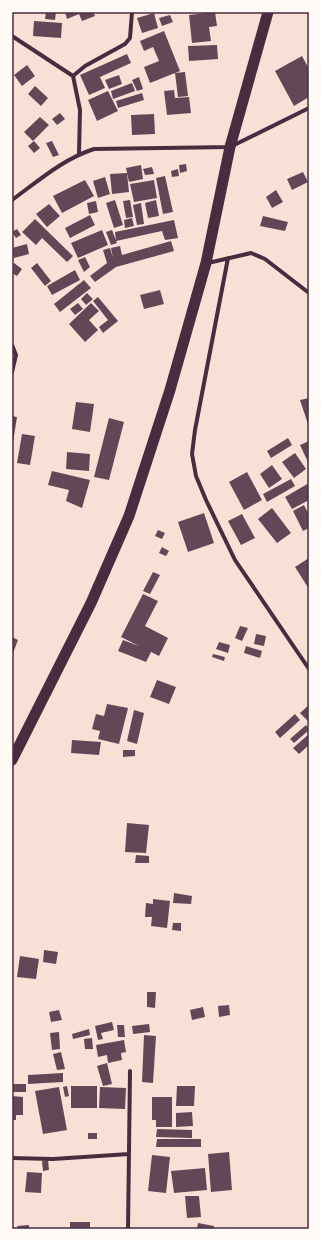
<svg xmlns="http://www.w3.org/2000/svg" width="321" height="1241" viewBox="0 0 321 1241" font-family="'Source Sans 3',sans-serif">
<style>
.building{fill:#644757}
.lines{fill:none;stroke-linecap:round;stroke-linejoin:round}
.minor{stroke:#4a2c40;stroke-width:4}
.trunk{stroke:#4a2c40;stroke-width:11}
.neatline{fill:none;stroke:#4a2c40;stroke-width:1.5}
</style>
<rect width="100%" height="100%" fill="#f7e1d7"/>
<!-- building -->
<path class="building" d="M46 12H56L55 20 45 19Z
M65 12H93L95 16 82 21 79 14 67 19Z
M215 12 217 26 209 27 211 41 192 43 189 15Z
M154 13 158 28 142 33 137 18Z
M170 15 173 22 162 26 159 18Z
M34 21 62 23 61 38 33 36Z
M164 31 180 71 150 83 144 67 159 61 153 47 144 51 140 41Z
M217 45 218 59 189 61 188 46Z
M127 54 131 63 100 77 105 88 89 95 80 75Z
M302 56 309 69V97L294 106 275 71Z
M27 65 35 76 22 86 14 75Z
M185 72 188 96 178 97 175 73Z
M119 75 122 84 109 89 105 80Z
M139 77 143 89 137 91 132 80Z
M132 83 135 91 113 99 111 91Z
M35 86 48 98 41 106 28 94Z
M174 90 175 98 189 97 191 113 167 115 164 91Z
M108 91 118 111 97 121 88 100Z
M142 93 144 100 118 108 116 101Z
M60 113 65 119 57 125 52 119Z
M154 114 155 134 132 135 131 115Z
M40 117 49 125 33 141 24 132Z
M34 141 40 148 34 153 28 146Z
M52 141 59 155 53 157 46 143Z
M186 164 187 171 180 173 179 165Z
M141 165 143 179 129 182 126 168Z
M152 167 154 174 145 175 143 169Z
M178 169 179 176 172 177 171 171Z
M303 172 308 182 292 190 287 179Z
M127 173 129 192 112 194 110 174Z
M165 176 173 212 163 214 156 178Z
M105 177 110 194 98 198 93 181Z
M85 180 94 196 62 213 53 196Z
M154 180 157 198 134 202 130 184Z
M276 190 283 202 272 208 266 197Z
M115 200 123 225 114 228 106 203Z
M130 200 133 217 126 218 123 201Z
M156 200 159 216 148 218 145 203Z
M96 201 98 212 89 214 87 203Z
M141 203 144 224 137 225 133 205Z
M49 204 60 216 47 227 36 214Z
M90 215 95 225 70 238 65 228Z
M263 216 288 222 285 231 260 226Z
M132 218 134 226 125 228 124 220Z
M35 219 73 256 67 262 42 238 36 245 22 232Z
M174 220 178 238 165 240 162 231 116 241 115 232Z
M17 229 21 235 16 238 12 232Z
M102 230 108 245 78 258 71 243Z
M112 230 117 243 111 245 106 232Z
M171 241 174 251 116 267 95 282 90 276 107 263 103 250 110 248 113 258 111 248 120 246 122 255Z
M27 244 29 254 14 258 12 248Z
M85 257 90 267 84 272 78 260Z
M14 263 22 269 17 276 12 273V266Z
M37 263 51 281 45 286 31 268Z
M75 270 80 280 52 295 47 286Z
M84 280 91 288 60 312 54 304Z
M160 290 164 304 144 309 140 295Z
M87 293 93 299 86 305 81 299Z
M98 297 118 321 103 333 99 327 108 320 93 301Z
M78 303 83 309 75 315 70 309Z
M91 303 99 311 89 320 98 330 85 342 69 324Z
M309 398V427L300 400Z
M76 402 94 404 90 432 72 429Z
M12 416 17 417 13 442H12Z
M109 418 124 422 109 480 94 477Z
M22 434 35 436 30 465 17 463Z
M288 438 292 445 271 458 267 451Z
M309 441V461L308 462 300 445Z
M67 452 90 454 89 471 66 469Z
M295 453 306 469 294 478 282 462Z
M272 465 282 479 269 488 260 474Z
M52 471 90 480 82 508 66 501 69 490 48 485Z
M247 472 262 500 244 510 229 482Z
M291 479 295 486 267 502 263 494Z
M309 483V500L292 509 285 497Z
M304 505 309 515V528L303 531 293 511Z
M272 508 291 533 277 543 258 519Z
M204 513 214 543 188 552 178 522Z
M242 514 255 538 241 545 228 521Z
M158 530 165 533 162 539 155 536Z
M162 547 169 551 166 556 159 553Z
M309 558V589L295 567Z
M153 572 160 575 150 594 143 591Z
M143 594 158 601 145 626 168 638 159 656 151 652 146 662 118 651 123 640 139 646 121 637Z
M240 626 248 628 242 641 235 638Z
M256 634 266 636 264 646 254 644Z
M12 637 18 640 13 653 12 651Z
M219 642 230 645 228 653 216 649Z
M246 646 262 651 260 658 244 653Z
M213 654 225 657 224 661 212 657Z
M157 680 176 687 169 704 150 697Z
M107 704 128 708 119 744 98 739 100 731 92 729 96 714 104 716Z
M309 705V722L300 713Z
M134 710 144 713 137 744 127 741Z
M295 714 300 720 280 738 275 732Z
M306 725 309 730 294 743 290 739Z
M309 734V745L299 754 293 748Z
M72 740 101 742 99 755 71 753Z
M123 750H135V756L123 757Z
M127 823 149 825 146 853 125 852Z
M136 855 149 856V863H135Z
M174 893 192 896 191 904 173 903Z
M153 899 170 901 167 928 151 926 152 917H145L146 903 153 904Z
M173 923H181V931L172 930Z
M44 950 58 952 56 964 43 962Z
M20 956 39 959 36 979 17 977Z
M147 992H156L155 1008 147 1007Z
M229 1005 230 1015 219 1017 218 1006Z
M203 1007 205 1017 192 1020 190 1010Z
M59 1010 62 1020 51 1022 49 1012Z
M112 1022 114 1030 101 1033 103 1039 98 1040 95 1026Z
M149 1024 150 1032 133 1034 132 1026Z
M117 1025H124L125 1037H118Z
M89 1029 90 1035 73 1039 72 1034Z
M59 1032 60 1049 52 1050 50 1033Z
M144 1035 156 1036 153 1083 142 1082Z
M92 1038 93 1049H85L84 1039Z
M124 1040 126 1052 121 1053 122 1060 108 1063 107 1055 98 1057 96 1045Z
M61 1052 65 1069 57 1070 53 1054Z
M107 1063 112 1084 103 1086 97 1066Z
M63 1073V1082L28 1084V1075Z
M12 1084H26V1092H12Z
M67 1086 69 1096 65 1097 63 1087Z
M71 1086H97V1108H71Z
M177 1086H195L194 1106H176Z
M59 1087 67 1130 43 1134 35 1091Z
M100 1087 126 1088 125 1109 99 1108Z
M12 1096 23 1097V1115H16V1120H12Z
M152 1097H172V1127H156V1120H152Z
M192 1112 193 1126 176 1127V1113Z
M157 1129 192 1130V1138L156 1137Z
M88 1133H97V1139H88Z
M157 1139H201V1147H156Z
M229 1152 232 1190 211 1192 208 1154Z
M152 1155 170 1157 166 1193 148 1191Z
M48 1160 49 1170 43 1171 42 1161Z
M205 1168 207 1190 174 1193 171 1171Z
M27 1172 42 1173 41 1193 25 1192Z
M185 1196H199L201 1217 187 1218Z
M70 1222H90V1229H70Z
M198 1223 214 1226V1229H197Z
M29 1225V1229H18L17 1226Z"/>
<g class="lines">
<!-- minor -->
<path class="minor" d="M12 36 73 76 80 110 79 154
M73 76 85 66 125 44 130 38 132 12
M12 200C38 181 63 159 94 149L230 147 309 108
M228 258 195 430 192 454 196 476 206 500 235 560 309 669
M208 263 251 253 265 259 309 293
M12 345 16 355 12 372
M12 1158 53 1159 129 1154
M128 1229 130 1071"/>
<!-- trunk -->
<path class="trunk" d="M12 760 91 603 129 516 170 390 206 263 230 147 268 12"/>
</g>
<!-- border -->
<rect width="321" height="1241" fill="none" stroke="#fffaf5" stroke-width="26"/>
<rect x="13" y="13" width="295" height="1215" class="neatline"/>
</svg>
